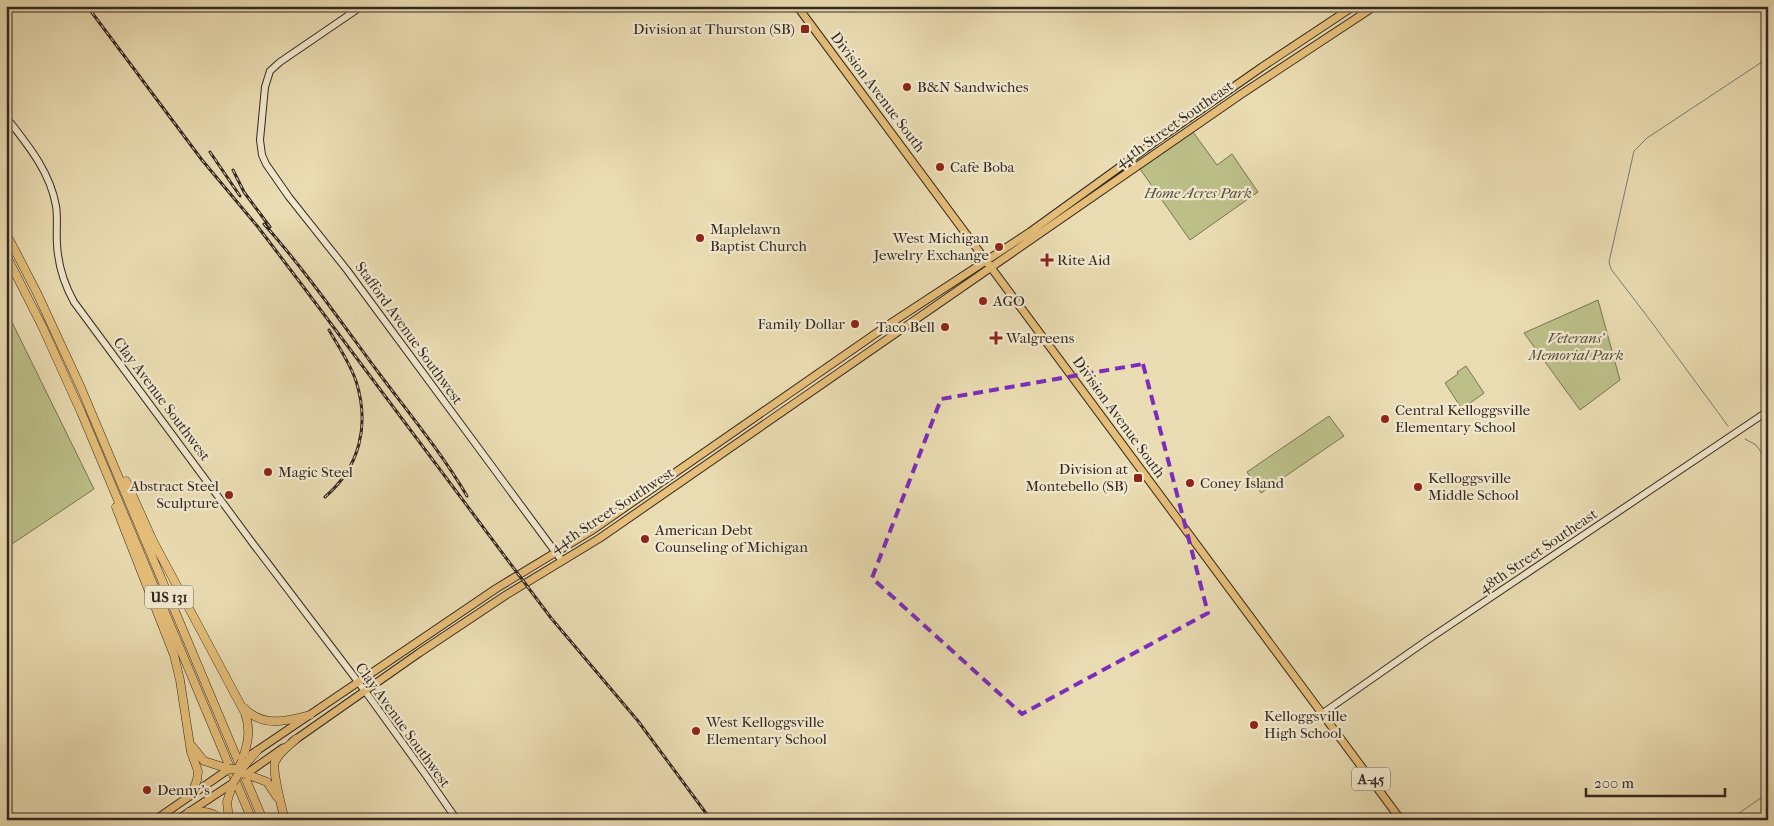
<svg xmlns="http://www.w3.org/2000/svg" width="1774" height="826" viewBox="0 0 1774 826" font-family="'IM FELL French Canon',serif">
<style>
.green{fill:#bcbf88;stroke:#787456}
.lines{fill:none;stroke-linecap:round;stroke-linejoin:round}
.stream{stroke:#72807a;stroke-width:1}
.secondary-casing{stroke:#352823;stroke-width:8}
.primary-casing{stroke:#352823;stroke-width:9}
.highway-casing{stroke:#352823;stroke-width:9}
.secondary{stroke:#f1e8cd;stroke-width:6}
.primary{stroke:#e5be79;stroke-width:7}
.highway{stroke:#e5be79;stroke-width:8}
.rail-casing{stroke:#352823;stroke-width:3}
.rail{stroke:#f1e8cd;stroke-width:1;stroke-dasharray:4;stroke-linecap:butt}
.highway-bridge-casing{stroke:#352823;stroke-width:9;stroke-linecap:butt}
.highway-bridge{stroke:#e5be79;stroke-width:8}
.marked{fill:none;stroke:#7b2cbf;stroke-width:4;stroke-dasharray:10 6;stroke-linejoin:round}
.poi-dot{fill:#8f2418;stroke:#f1e8cd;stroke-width:2}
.labels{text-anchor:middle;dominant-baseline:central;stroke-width:4.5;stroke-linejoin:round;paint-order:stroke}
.shield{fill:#f1e8cd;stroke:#6d6256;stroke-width:1}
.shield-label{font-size:14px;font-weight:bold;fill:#352823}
.poi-label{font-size:15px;fill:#352823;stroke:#f1e8cd;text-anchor:start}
.street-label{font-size:15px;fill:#352823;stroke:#f1e8cd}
.park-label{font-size:15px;font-style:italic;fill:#574e3c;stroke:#f1e8cd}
</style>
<rect width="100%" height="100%" fill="#eadcb2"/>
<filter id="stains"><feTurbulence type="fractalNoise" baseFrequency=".004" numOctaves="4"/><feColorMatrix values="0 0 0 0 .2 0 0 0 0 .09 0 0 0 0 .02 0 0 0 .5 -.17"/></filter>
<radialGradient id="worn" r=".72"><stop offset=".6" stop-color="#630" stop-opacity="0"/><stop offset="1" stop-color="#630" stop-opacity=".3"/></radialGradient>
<!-- green -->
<path class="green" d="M1193 132 1217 165 1232 154 1258 192 1190 240 1140 169Z
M1598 300 1620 380 1580 410 1524 333Z
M6 310 94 489 6 548Z
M1466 366 1484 393 1462 409 1445 383 1458 374 1457 372Z
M1329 416 1344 436 1261 493 1247 472Z"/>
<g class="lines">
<!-- stream -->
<path class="stream" d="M1728 426 1653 324 1611 269 1609 262 1634 151 1647 138 1768 58
M1745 439 1756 445 1768 462
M1729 820 1768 793"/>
<!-- secondary casing -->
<g class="secondary-casing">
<path id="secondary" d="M362 6 280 62 270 71 265 87 260 140 262 155 266 164 289 197 347 270 562 561
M6 117C27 144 50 171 56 206 58 219 56 231 57 244 58 265 64 284 74 302L254 545 365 691 425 774 457 820
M1323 713 1426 641 1768 411
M6 813 11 820"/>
</g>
<!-- primary casing -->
<g class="primary-casing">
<path id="primary" d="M797 6 1401 820
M292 742 419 653 506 595 600 538 1240 95 1375 6
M252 754 497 588 591 531 888 325 1030 232 1153 143 1262 67 1354 6
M246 774 283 748
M155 820 229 769
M177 820 233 783"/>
</g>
<!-- highway casing -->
<g class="highway-casing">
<path id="highway" d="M6 233 37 293 81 388 263 820
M6 255 42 326 81 412 252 820
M126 481 153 541 245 713C251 731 248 743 242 761
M116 507 174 655 180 680 191 752 198 771 197 780 191 795
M244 708C263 728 287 721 310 715
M192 746 204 761 229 769
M249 760 257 751
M246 774 267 782 277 797
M189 812C201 812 212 810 221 820
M229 820 227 802 233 783
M285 820C282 809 272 770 275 762 279 752 289 746 296 739"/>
</g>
<!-- secondary -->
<use href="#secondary" class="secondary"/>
<!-- primary -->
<use href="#primary" class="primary"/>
<!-- highway -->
<use href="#highway" class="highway"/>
<!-- rail casing -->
<g class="rail-casing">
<path id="rail" d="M87 6 202 160 258 227 302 285 551 618 638 721 711 820
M210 152 240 196
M233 170 244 192 270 227
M264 224C305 270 341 322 378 372 408 412 441 452 467 496
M325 497C360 467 370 425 356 381 350 363 338 346 329 330"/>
</g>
<!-- rail -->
<use href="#rail" class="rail"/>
<!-- highway-bridge casing -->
<g class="highway-bridge-casing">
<path id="highway-bridge" d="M229 769H238L242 761
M241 770 249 760
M233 783 239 773 246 774"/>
</g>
<!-- highway-bridge -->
<use href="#highway-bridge" class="highway-bridge"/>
</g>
<!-- marked area -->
<path class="marked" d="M1143 364 1208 613 1022 714 872 578 941 399Z"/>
<!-- markers -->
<g class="poi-dot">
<rect x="800" y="24" width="10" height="10" rx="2.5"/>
<circle cx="907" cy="87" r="5"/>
<circle cx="940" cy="167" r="5"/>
<circle cx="700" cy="238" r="5"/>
<circle cx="999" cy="247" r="5"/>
<path d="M1044.5 252.5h5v5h5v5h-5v5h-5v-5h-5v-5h5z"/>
<circle cx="983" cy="301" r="5"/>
<circle cx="855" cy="324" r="5"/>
<circle cx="945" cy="327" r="5"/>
<path d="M993.5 330.5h5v5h5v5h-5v5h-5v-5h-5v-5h5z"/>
<circle cx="1385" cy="419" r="5"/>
<circle cx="268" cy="472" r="5"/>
<rect x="1133" y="473" width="10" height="10" rx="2.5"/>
<circle cx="1190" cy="483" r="5"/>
<circle cx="1418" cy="487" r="5"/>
<circle cx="229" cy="495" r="5"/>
<circle cx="645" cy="539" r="5"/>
<circle cx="1254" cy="725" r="5"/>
<circle cx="696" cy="731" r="5"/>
<circle cx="147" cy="790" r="5"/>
</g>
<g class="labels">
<!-- shield labels -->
<g class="shield">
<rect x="145" y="585.5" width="48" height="23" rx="4"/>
<rect x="1352" y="767.5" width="38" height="23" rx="4"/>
</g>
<g class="shield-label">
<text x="169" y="597">US 131</text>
<text x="1371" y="779">A-45</text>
</g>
<!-- poi labels -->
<g class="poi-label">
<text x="795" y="29" text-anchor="end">Division at Thurston (SB)</text>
<text x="917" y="87">B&amp;N Sandwiches</text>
<text x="950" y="167">Cafe Boba</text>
<text x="710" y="229">Maplelawn<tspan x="710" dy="17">Baptist Church</tspan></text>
<text x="989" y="238" text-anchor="end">West Michigan<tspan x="989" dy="17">Jewelry Exchange</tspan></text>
<text x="1057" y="260">Rite Aid</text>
<text x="993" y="301">AGO</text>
<text x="845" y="324" text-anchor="end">Family Dollar</text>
<text x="935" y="327" text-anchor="end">Taco Bell</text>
<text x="1006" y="338">Walgreens</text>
<text x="1395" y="410">Central Kelloggsville<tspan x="1395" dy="17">Elementary School</tspan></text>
<text x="1128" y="469" text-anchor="end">Division at<tspan x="1128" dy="17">Montebello (SB)</tspan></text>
<text x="278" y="472">Magic Steel</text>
<text x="1428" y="478">Kelloggsville<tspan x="1428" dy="17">Middle School</tspan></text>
<text x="1200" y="483">Coney Island</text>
<text x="219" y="486" text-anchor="end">Abstract Steel<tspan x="219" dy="17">Sculpture</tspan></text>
<text x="655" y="530">American Debt<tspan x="655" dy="17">Counseling of Michigan</tspan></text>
<text x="1264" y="716">Kelloggsville<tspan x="1264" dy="17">High School</tspan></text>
<text x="706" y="722">West Kelloggsville<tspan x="706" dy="17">Elementary School</tspan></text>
<text x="157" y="790">Denny's</text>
</g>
<!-- street labels -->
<g class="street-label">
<text transform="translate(878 92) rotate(53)">Division Avenue South</text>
<text transform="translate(1174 124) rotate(-35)">44th Street Southeast</text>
<text transform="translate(409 333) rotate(54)">Stafford Avenue Southwest</text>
<text transform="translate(162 399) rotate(53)">Clay Avenue Southwest</text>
<text transform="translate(1119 417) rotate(54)">Division Avenue South</text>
<text transform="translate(612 510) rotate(-33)">44th Street Southwest</text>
<text transform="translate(1538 551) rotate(-34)">48th Street Southeast</text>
<text transform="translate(403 725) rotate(54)">Clay Avenue Southwest</text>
</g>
<!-- park labels -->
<g class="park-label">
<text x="1198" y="193">Home Acres Park</text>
<text x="1576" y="338">Veterans'<tspan x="1576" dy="17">Memorial Park</tspan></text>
</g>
</g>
<!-- margin -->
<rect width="1774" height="826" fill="none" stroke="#eadcb2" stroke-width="25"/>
<rect x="8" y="8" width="1759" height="811" fill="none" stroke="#352823" stroke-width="2.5"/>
<rect x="12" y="12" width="1749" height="801" fill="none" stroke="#352823"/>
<!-- scale -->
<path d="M1586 788v8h139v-8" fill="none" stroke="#352823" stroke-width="2.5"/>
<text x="1594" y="788" font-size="15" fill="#352823" stroke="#f1e8cd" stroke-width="4" paint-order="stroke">200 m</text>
<rect width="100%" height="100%" filter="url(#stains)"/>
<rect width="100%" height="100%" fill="url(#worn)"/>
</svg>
